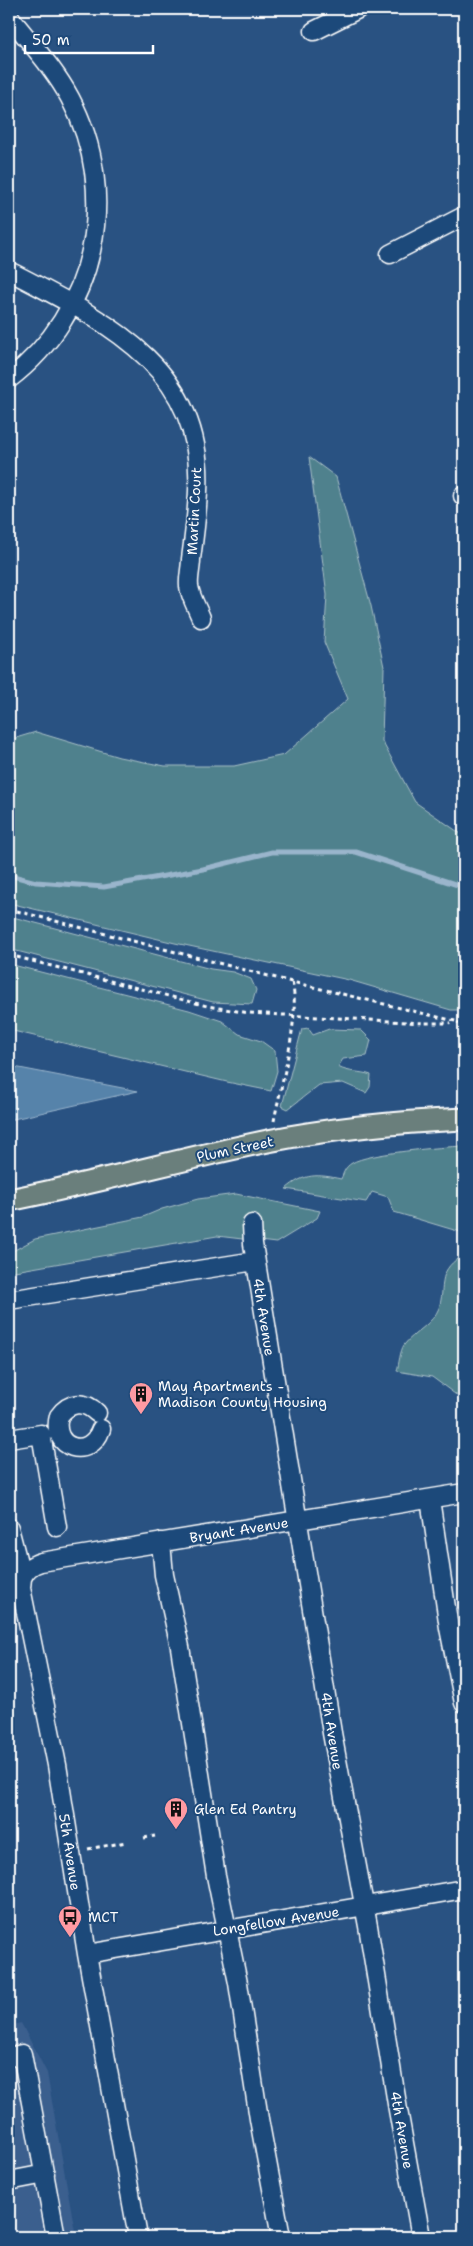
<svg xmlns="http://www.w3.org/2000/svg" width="473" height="2246" viewBox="0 0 473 2246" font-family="'Shantell Sans',sans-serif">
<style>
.built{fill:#3a5f8e}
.green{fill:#50818d;stroke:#a8c0c6}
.water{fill:#5783aa;stroke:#9ab5cc}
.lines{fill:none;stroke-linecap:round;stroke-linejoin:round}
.stream{stroke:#9ab5cc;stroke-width:5}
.minor-casing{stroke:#fff;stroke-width:21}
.major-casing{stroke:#fff;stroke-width:25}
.path{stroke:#fff;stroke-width:3;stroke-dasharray:4 4;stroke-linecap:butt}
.minor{stroke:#1f4a7a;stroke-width:18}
.major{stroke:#6b7f7c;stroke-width:21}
.labels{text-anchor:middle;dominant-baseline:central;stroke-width:4;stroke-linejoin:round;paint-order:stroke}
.street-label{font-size:14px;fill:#fff;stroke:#1f4a7a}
.poi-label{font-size:14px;fill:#fff;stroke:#1f4a7a;text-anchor:start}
</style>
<rect width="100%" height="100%" fill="#295282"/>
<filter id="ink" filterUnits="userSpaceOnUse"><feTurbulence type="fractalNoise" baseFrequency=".02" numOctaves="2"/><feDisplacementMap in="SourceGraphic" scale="10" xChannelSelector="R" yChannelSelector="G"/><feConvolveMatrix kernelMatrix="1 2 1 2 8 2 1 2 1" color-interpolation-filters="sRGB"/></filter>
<g filter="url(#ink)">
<!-- built -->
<path class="built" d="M21 2023 47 2073 76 2237H9V2026Z"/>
<!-- green -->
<path class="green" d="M309 457 336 477 371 606 384 667 382 741 415 802 464 836V1010H451L349 980 175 943 9 903V740L36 732 119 757 165 766H234L284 755 348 699 324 642 327 595Z
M9 916 211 969 233 972 251 979 256 990 252 1004 213 1002 9 949Z
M9 964 189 1010 222 1021 239 1034 261 1041 275 1051 277 1071 271 1091 227 1082 9 1030Z
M308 1028 313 1035 329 1029 361 1030 371 1040 367 1056 343 1059 338 1067C349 1073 360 1071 371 1075L370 1087 366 1093 343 1083 319 1085 288 1109 282 1106 302 1029Z
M464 1146V1233L394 1212 388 1197 372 1192 366 1202 286 1189C304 1173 318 1174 341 1179 344 1172 345 1167 352 1163 368 1153 442 1147 464 1146Z
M236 1194 320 1211 317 1218 276 1243 217 1236 9 1272V1253L35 1239 143 1217 162 1209 198 1199Z
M460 1257 464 1258V1398L459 1397 432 1377 397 1371C399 1364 400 1351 404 1345 414 1332 433 1324 439 1308 446 1286 436 1273 460 1257Z"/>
<!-- water -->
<path class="water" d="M9 1066 138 1091 9 1120Z"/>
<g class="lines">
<!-- stream -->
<path class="stream" d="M9 875 36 882 104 887 203 869 272 852H356L464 887"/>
<!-- minor casing -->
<g class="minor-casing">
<path id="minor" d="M9 16C30 43 54 68 70 98 121 194 96 313 9 379
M314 31 358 9
M390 254 464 216
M9 271C103 320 205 366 198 491 197 514 194 537 191 559 191 568 188 578 189 586 190 596 197 608 201 618
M463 496H464
M252 1224 253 1244 332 1733 368 1926 398 2110 421 2237
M9 1300 255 1261
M97 1413C84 1400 69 1402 59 1416 50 1449 90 1461 101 1429
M9 1439 41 1434 57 1527
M430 1499 449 1628 464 1703
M9 1528 22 1578 21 1588 57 1765 87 1954 138 2237
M161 1542 164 1575 180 1647 216 1876 238 1983 259 2119 281 2237
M15 1578H22C26 1569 31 1565 41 1562L464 1493
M87 1954 464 1889
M9 2057 22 2054 56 2237
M9 2181 45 2174"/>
</g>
<!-- major casing -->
<g class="major-casing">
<path id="major" d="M9 1200C96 1183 181 1159 268 1141 333 1128 398 1122 464 1119"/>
</g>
<!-- path -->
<path class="path" d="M9 909 292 982 459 1022
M9 955 207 1006 249 1013 424 1023H451
M457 1023H464
M274 1121C281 1084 301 1016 292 982
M144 1838 155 1836
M88 1849 126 1842"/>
<!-- minor -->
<use href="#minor" class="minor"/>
<!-- major -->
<use href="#major" class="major"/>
</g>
</g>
<!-- icons -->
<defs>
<g id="building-pin" transform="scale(1.25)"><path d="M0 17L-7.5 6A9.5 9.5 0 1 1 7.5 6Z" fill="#ff9aa2" stroke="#1f4a7a"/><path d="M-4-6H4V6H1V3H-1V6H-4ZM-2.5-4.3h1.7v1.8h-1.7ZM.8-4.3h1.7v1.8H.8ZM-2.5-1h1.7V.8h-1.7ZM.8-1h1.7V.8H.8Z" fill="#111"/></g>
<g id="bus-pin" transform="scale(1.25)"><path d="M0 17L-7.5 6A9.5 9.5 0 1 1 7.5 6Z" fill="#ff9aa2" stroke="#1f4a7a"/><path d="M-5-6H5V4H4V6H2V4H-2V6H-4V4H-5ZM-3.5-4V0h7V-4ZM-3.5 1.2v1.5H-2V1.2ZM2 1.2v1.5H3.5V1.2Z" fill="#111"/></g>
</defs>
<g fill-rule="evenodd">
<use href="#building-pin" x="141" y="1394"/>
<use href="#building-pin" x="176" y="1809"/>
<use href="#bus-pin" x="70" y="1917"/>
</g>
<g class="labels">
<!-- street labels -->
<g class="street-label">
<text transform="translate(194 511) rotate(-87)">Martin Court</text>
<text transform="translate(235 1149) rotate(-12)">Plum Street</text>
<text transform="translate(264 1317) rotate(81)">4th Avenue</text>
<text transform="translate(239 1530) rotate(-9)">Bryant Avenue</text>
<text transform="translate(332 1731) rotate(81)">4th Avenue</text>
<text transform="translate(70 1852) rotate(81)">5th Avenue</text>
<text transform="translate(276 1921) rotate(-9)">Longfellow Avenue</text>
<text transform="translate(402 2130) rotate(80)">4th Avenue</text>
</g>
<!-- poi labels -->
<g class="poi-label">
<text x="158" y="1386">May Apartments -<tspan x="158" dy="16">Madison County Housing</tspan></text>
<text x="194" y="1809">Glen Ed Pantry</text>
<text x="88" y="1917">MCT</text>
</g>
</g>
<!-- margin -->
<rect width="473" height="2246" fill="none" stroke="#1f4a7a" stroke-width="30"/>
<rect x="15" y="15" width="443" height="2216" fill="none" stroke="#fff" stroke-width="2" filter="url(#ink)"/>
<!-- scale -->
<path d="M25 45v8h128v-8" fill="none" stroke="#ffffff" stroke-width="2.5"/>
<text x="32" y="45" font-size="15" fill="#ffffff" stroke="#1f4a7a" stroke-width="4" paint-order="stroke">50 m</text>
</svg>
